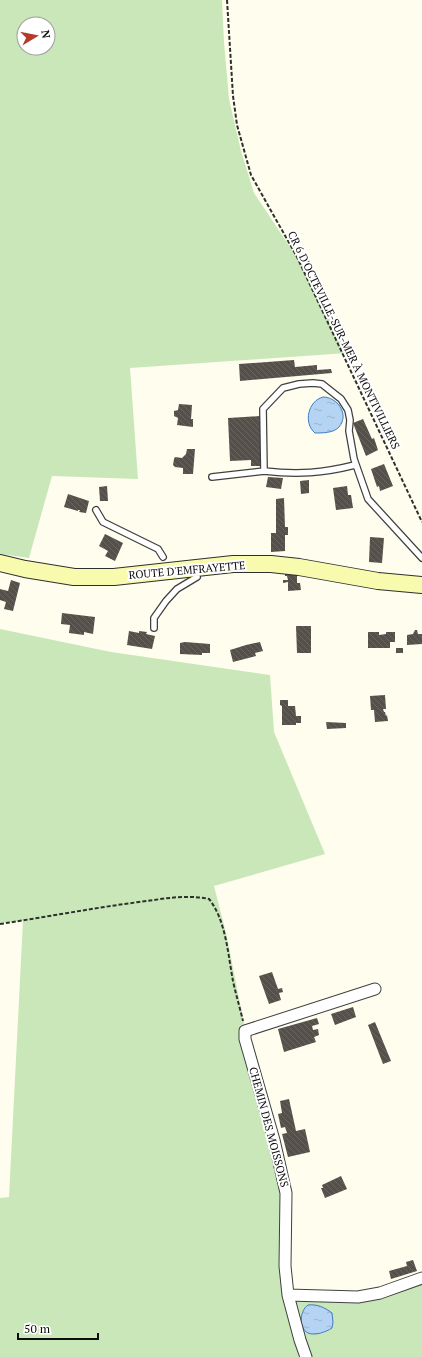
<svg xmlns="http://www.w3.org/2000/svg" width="422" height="1357" viewBox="0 0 422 1357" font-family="'PT Serif',serif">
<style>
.grass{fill:#cae7ba;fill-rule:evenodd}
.water{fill:url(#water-ripples);stroke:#407dc6}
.building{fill:url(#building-back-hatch)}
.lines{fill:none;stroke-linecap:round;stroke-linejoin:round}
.lane-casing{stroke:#404040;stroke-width:8}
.street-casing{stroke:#404040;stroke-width:13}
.secondary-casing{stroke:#2f2f2f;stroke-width:18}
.path{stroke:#2f2f2f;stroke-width:2;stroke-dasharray:4 2;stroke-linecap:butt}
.lane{stroke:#fff;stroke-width:5.5}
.street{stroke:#fff;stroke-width:11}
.secondary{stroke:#f8fbad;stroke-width:16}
.labels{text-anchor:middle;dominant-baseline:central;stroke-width:4;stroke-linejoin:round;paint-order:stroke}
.street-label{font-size:11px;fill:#0d0d0d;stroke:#fff}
</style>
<defs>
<pattern id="water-ripples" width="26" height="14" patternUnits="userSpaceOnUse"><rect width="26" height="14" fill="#b5d3f3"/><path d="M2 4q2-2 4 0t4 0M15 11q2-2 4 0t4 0" fill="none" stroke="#9ab4cf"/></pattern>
<pattern id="building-back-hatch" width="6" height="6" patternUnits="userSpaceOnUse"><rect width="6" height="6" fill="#55504a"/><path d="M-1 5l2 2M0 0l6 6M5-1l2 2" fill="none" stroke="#686460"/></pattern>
</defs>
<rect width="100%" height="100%" fill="#fefdee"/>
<!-- grass -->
<path class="grass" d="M0 0H222L224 42 229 99 241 151 254 193 304 268 347 353 130 368 138 479 52 476 29 558 0 554ZM24 24H48V48H24Z
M0 629 111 652 270 675 274 732 325 854 214 886 227 937 245 1029 277 1141 287 1253 293 1291 363 1294 422 1275V1357H0V1198L9 1197 23 921 0 923Z"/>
<!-- water -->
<path class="water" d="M323 397C337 397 350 414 339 427 334 433 322 433 315 433 303 423 308 401 323 397Z
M308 1305C317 1304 324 1307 332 1313L333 1322 332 1328C326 1332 315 1336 308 1333 298 1328 300 1310 308 1305Z"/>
<!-- building -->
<path class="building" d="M294 360 295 367 317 365V370L331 369 332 373 240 381 239 364Z
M179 404 192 405 191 419H193V427L177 425 178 418 174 416V411L178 410Z
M260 416 262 466H251V460L230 461 228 418Z
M363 419 372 439 374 438 378 450 366 456 353 423Z
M187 449H195L193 474H183V468L175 467 173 465 174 459 175 457 182 458 186 454Z
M384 464 393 486 380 491 379 486 377 487 371 469Z
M268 477 283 478 281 489 266 487Z
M309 480V493L301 494 300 481Z
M107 486 108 501H100L99 487Z
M347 486 348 495H351L353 508 336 510 333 488Z
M68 494 89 501 86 513 79 512 80 510H78V511L64 507Z
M284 498 285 527H288V535H285V551L271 552V533H276V499Z
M105 534 123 543 115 561 105 556 108 551 99 546Z
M370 537 384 538 382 563 369 562Z
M285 571 297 573V583H300L301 590 288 591V582L283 583V580H288L287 576H285Z
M11 580 20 583 13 611 4 609 6 602 0 600V589L8 591Z
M62 613 95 617 93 634 84 632V635L69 633 70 625 61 624Z
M296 626H311V653H297Z
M415 630H417L418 634H422V644L407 645V635L413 634Z
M129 631 139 633V631L147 632 146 634 155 636 152 649 127 645Z
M368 632H379V635L386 634V632H395V642H390V648H368Z
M185 642 210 644V653H202V655L180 654V643Z
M260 642 263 651 255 653 256 656 233 662 230 650 246 645Z
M396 648H403V653H396Z
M385 695 386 709H383L384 712H385L386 716 387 715 388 721 375 722 374 710H371L370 696Z
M280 700H288V706H295L296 716H301V723H296V725H282V706L280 705Z
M326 722 346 723V728L327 729Z
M272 972 278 989 282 988 283 992 279 993 281 1000 269 1004 259 976Z
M353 1007 356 1017 335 1025 331 1014Z
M317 1018 319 1024 312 1026 313 1030 318 1029 319 1035 314 1037 316 1042 284 1052 278 1029Z
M375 1022 391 1061 383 1064 368 1025Z
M289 1099 296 1131 305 1129 310 1152 288 1157 282 1134 287 1133 285 1127 281 1128 278 1114 282 1113 280 1101Z
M341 1176 347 1189 325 1198 321 1188H323L322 1185Z
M413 1260 417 1271 391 1279 389 1271 407 1266 406 1262Z"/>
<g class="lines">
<!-- lane casing -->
<g class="lane-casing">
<path id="lane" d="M355 465C323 473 298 475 264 471L263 409 283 388 299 384 313 383 322 384 341 399 348 410 350 420 349 431 354 459 368 499 422 558
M212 477 264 471
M96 510 103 522 158 549 163 557
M154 628V618L166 601 177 589 197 577"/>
</g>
<!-- street casing -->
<g class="street-casing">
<path id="street" d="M288 1295 358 1297 380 1293 422 1278
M306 1357 300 1340 288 1295 285 1266 286 1193 274 1140 245 1039V1031L375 989"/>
</g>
<!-- secondary casing -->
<g class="secondary-casing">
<path id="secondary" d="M0 563 25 569 74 577H114L233 564H271L299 567 378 581 422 585"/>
</g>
<!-- path -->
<path class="path" d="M227 0 233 96 237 125 251 175 297 257 422 522
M0 924C46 917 93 908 139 902 163 899 186 894 209 899 226 920 228 955 233 981 236 995 240 1008 243 1021"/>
<!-- lane -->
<use href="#lane" class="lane"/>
<!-- street -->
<use href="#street" class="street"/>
<!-- secondary -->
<use href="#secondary" class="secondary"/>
</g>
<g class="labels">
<!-- street labels -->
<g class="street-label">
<text transform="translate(344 340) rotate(64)">CR 6 D'OCTEVILLE-SUR-MER À MONTIVILLIERS</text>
<text transform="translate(187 570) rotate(-5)">ROUTE D'EMFRAYETTE</text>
<text transform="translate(269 1127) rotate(75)">CHEMIN DES MOISSONS</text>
</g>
</g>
<!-- north arrow -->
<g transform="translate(36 36) rotate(80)"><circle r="19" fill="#ffffff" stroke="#9e9e9e"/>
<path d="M0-3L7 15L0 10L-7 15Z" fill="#b63a2c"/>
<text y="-6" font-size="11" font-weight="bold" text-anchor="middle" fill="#0d0d0d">N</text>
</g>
<!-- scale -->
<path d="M18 1333v6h80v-6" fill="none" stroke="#0d0d0d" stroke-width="2"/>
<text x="24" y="1333" font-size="12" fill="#0d0d0d" stroke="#ffffff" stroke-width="3" paint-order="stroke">50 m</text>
</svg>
